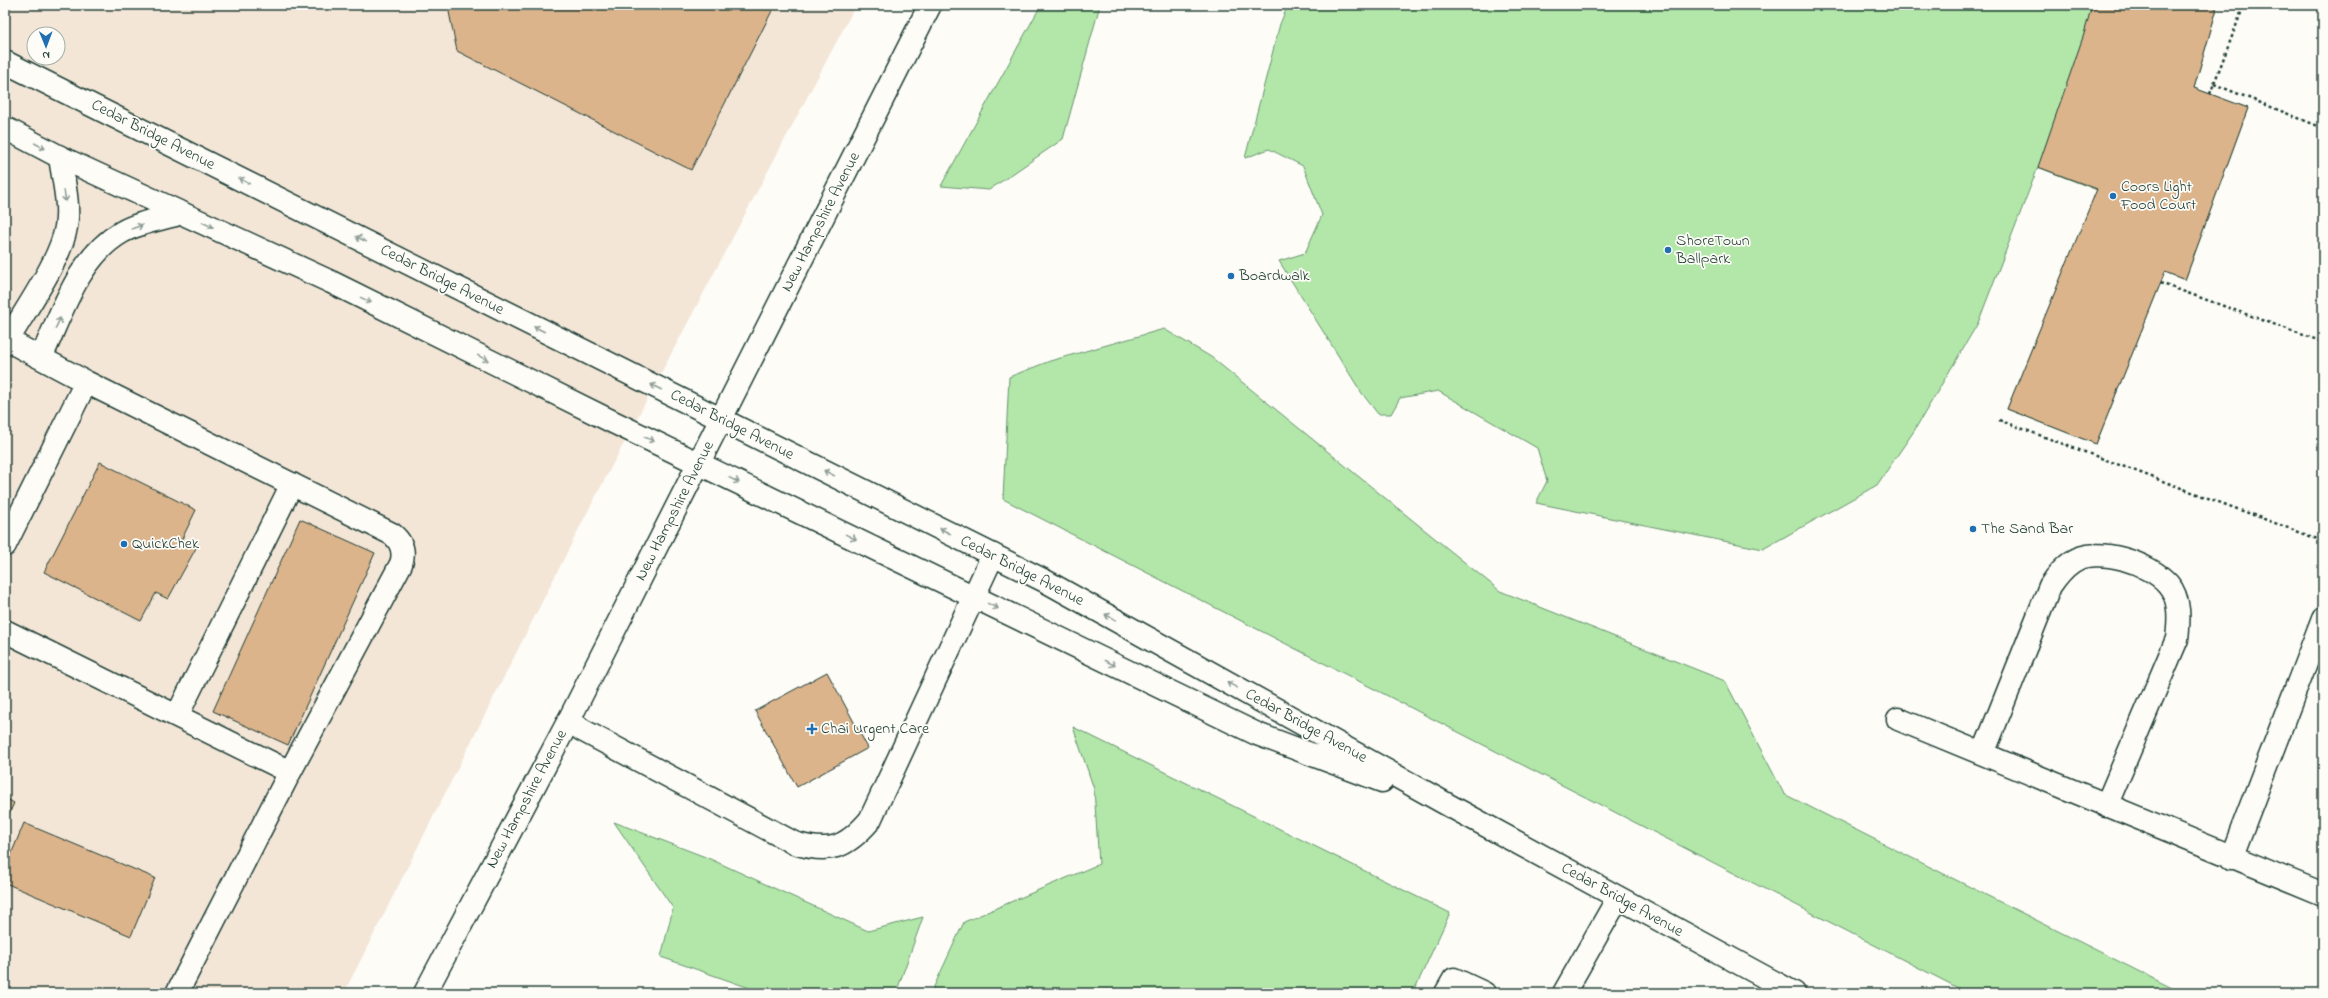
<svg xmlns="http://www.w3.org/2000/svg" width="2328" height="998" viewBox="0 0 2328 998" font-family="'Indie Flower',sans-serif">
<style>
.built{fill:#f3e6d7;fill-rule:evenodd}
.green{fill:#b2e7a9;stroke:#68926e}
.building{fill:#dbb48c;stroke:#1f3d34}
.lines{fill:none;stroke-linecap:round;stroke-linejoin:round}
.minor-casing{stroke:#1f3d34;stroke-width:25}
.major-casing{stroke:#1f3d34;stroke-width:25}
.path{stroke:#1f3d34;stroke-width:2.5;stroke-dasharray:3 3;stroke-linecap:butt}
.minor{stroke:#fdfcf7;stroke-width:22}
.major{stroke:#fdfcf7;stroke-width:22}
.oneway{stroke:#8e9c96}
.poi-dot{fill:#1f6fb2;stroke:#fdfcf7;stroke-width:1.5}
.labels{text-anchor:middle;dominant-baseline:central;stroke-width:3.5;stroke-linejoin:round;paint-order:stroke}
.street-label{font-size:16px;fill:#1f3d34;stroke:#fdfcf7}
.poi-label{font-size:16px;fill:#1f3d34;stroke:#fdfcf7;text-anchor:start}
</style>
<rect width="100%" height="100%" fill="#fdfcf7"/>
<filter id="ink" filterUnits="userSpaceOnUse"><feTurbulence type="fractalNoise" baseFrequency=".025" numOctaves="2"/><feDisplacementMap in="SourceGraphic" scale="8" xChannelSelector="R" yChannelSelector="G"/><feConvolveMatrix kernelMatrix="1 2 1 2 8 2 1 2 1" color-interpolation-filters="sRGB"/></filter>
<g filter="url(#ink)">
<!-- built -->
<path class="built" d="M5 5H856L588 511 344 993H5ZM34 34H58V58H34Z"/>
<!-- green -->
<path class="green" d="M1041 5H1100L1063 139 989 190 941 186Z
M1288 5H2216V12L2194 88 2248 108 2185 280 2165 272 2096 444 2007 409 2097 190 2038 167 1978 323 1914 431 1877 485 1763 549 1536 503 1547 481 1537 448 1438 391 1400 398 1391 414H1378L1361 392 1279 261 1305 253 1322 215 1303 166 1269 149 1245 158 1280 24Z
M1164 329 1211 357 1500 591 1725 681 1784 794 2182 993H1968L1003 499 1009 377 1050 361Z
M1073 727 1450 913 1413 993H931L964 922 1099 864 1094 789Z
M614 822 708 858 868 931 923 917 896 993H764L661 957 673 908Z"/>
<!-- building -->
<path class="building" d="M453 5H775L691 170 457 51 449 12Z
M2092 5H2216V12L2194 88 2248 108 2185 280 2165 272 2096 444 2007 409 2097 189 2038 167 2084 34Z
M100 462 196 510 181 541 196 548 168 599 156 593 141 621 44 572Z
M300 519 375 553 288 745 213 711Z
M827 672 868 748 797 787 755 711Z
M5 798 14 803 5 823Z
M24 823 155 878 131 936 5 883V869Z"/>
<g class="lines">
<!-- minor casing -->
<g class="minor-casing">
<path id="minor" d="M5 339 86 382 5 545
M8 340C25 310 61 260 66 227 70 205 63 179 60 157
M41 358C61 315 78 257 122 232 139 222 163 219 182 213
M86 382 392 534C402 542 405 552 401 564L290 772
M5 631 290 772 177 993
M177 716 292 484
M1898 719 2323 894
M569 720 582 730 794 843C830 854 846 848 870 820L993 555
M1983 754 2050 586C2056 577 2063 568 2072 562 2097 545 2150 563 2168 584 2181 599 2179 621 2177 639L2106 806
M2231 858 2323 618
M1446 993 1454 979 1484 993
M1564 993 1618 898"/>
</g>
<!-- major casing -->
<g class="major-casing">
<path id="major" d="M5 62 1047 582 1450 806 1794 993
M5 128 60 157 331 282 613 422 1257 734 1382 781
M425 993 569 720 930 5"/>
</g>
<!-- path -->
<path class="path" d="M2214 84 2323 128
M2210 94 2244 5
M2160 283 2323 342
M1999 420 2323 541"/>
<!-- minor -->
<use href="#minor" class="minor"/>
<!-- major -->
<use href="#major" class="major"/>
</g>
<!-- one-way arrows -->
<defs><path id="oneway-shaft" d="M-6 0H5M1.5-3L5.5 0L1.5 3" fill="none" stroke-width="1.6" stroke-linecap="round" stroke-linejoin="round"/></defs>
<g class="oneway">
<use href="#oneway-shaft" transform="translate(40 146) rotate(28)"/>
<use href="#oneway-shaft" transform="translate(244 181) rotate(-153)"/>
<use href="#oneway-shaft" transform="translate(65 196) rotate(82)"/>
<use href="#oneway-shaft" transform="translate(208 225) rotate(25)"/>
<use href="#oneway-shaft" transform="translate(137 227) rotate(-20)"/>
<use href="#oneway-shaft" transform="translate(361 239) rotate(-153)"/>
<use href="#oneway-shaft" transform="translate(366 300) rotate(26)"/>
<use href="#oneway-shaft" transform="translate(58 323) rotate(-65)"/>
<use href="#oneway-shaft" transform="translate(539 329) rotate(-153)"/>
<use href="#oneway-shaft" transform="translate(483 358) rotate(26)"/>
<use href="#oneway-shaft" transform="translate(656 387) rotate(-153)"/>
<use href="#oneway-shaft" transform="translate(649 439) rotate(25)"/>
<use href="#oneway-shaft" transform="translate(829 473) rotate(-153)"/>
<use href="#oneway-shaft" transform="translate(734 480) rotate(26)"/>
<use href="#oneway-shaft" transform="translate(945 531) rotate(-153)"/>
<use href="#oneway-shaft" transform="translate(851 537) rotate(26)"/>
<use href="#oneway-shaft" transform="translate(993 606) rotate(26)"/>
<use href="#oneway-shaft" transform="translate(1110 617) rotate(-151)"/>
<use href="#oneway-shaft" transform="translate(1110 663) rotate(26)"/>
<use href="#oneway-shaft" transform="translate(1232 685) rotate(-151)"/>
</g>
</g>
<!-- markers -->
<g class="poi-dot">
<circle cx="2113" cy="196" r="4"/>
<circle cx="1668" cy="250" r="4"/>
<circle cx="1231" cy="276" r="4"/>
<circle cx="1973" cy="529" r="4"/>
<circle cx="124" cy="544" r="4"/>
<path d="M810 723h4v4h4v4h-4v4h-4v-4h-4v-4h4z"/>
</g>
<g class="labels">
<!-- street labels -->
<g class="street-label">
<text transform="translate(153 135) rotate(27)">Cedar Bridge Avenue</text>
<text transform="translate(821 222) rotate(-63)">New Hampshire Avenue</text>
<text transform="translate(442 280) rotate(27)">Cedar Bridge Avenue</text>
<text transform="translate(732 425) rotate(27)">Cedar Bridge Avenue</text>
<text transform="translate(675 511) rotate(-63)">New Hampshire Avenue</text>
<text transform="translate(1022 571) rotate(27)">Cedar Bridge Avenue</text>
<text transform="translate(1306 726) rotate(29)">Cedar Bridge Avenue</text>
<text transform="translate(527 799) rotate(-62)">New Hampshire Avenue</text>
<text transform="translate(1622 900) rotate(29)">Cedar Bridge Avenue</text>
</g>
<!-- poi labels -->
<g class="poi-label">
<text x="2121" y="187">Coors Light<tspan x="2121" dy="18">Food Court</tspan></text>
<text x="1676" y="241">ShoreTown<tspan x="1676" dy="18">Ballpark</tspan></text>
<text x="1239" y="276">Boardwalk</text>
<text x="1981" y="529">The Sand Bar</text>
<text x="132" y="544">QuickChek</text>
<text x="821" y="729">Chai Urgent Care</text>
</g>
</g>
<!-- margin -->
<rect width="2328" height="998" fill="none" stroke="#fdfcf7" stroke-width="20"/>
<rect x="10" y="10" width="2308" height="978" fill="none" stroke="#1f3d34" stroke-width="1.5" filter="url(#ink)"/>
<!-- north arrow -->
<g transform="translate(46 46) rotate(179)"><circle r="19" fill="#fdfcf7" stroke="#a4b0a9"/>
<path d="M0-3L7 15L0 10L-7 15Z" fill="#1f6fb2"/>
<text y="-6" font-size="11" font-weight="bold" text-anchor="middle" fill="#1f3d34">N</text>
</g>
</svg>
